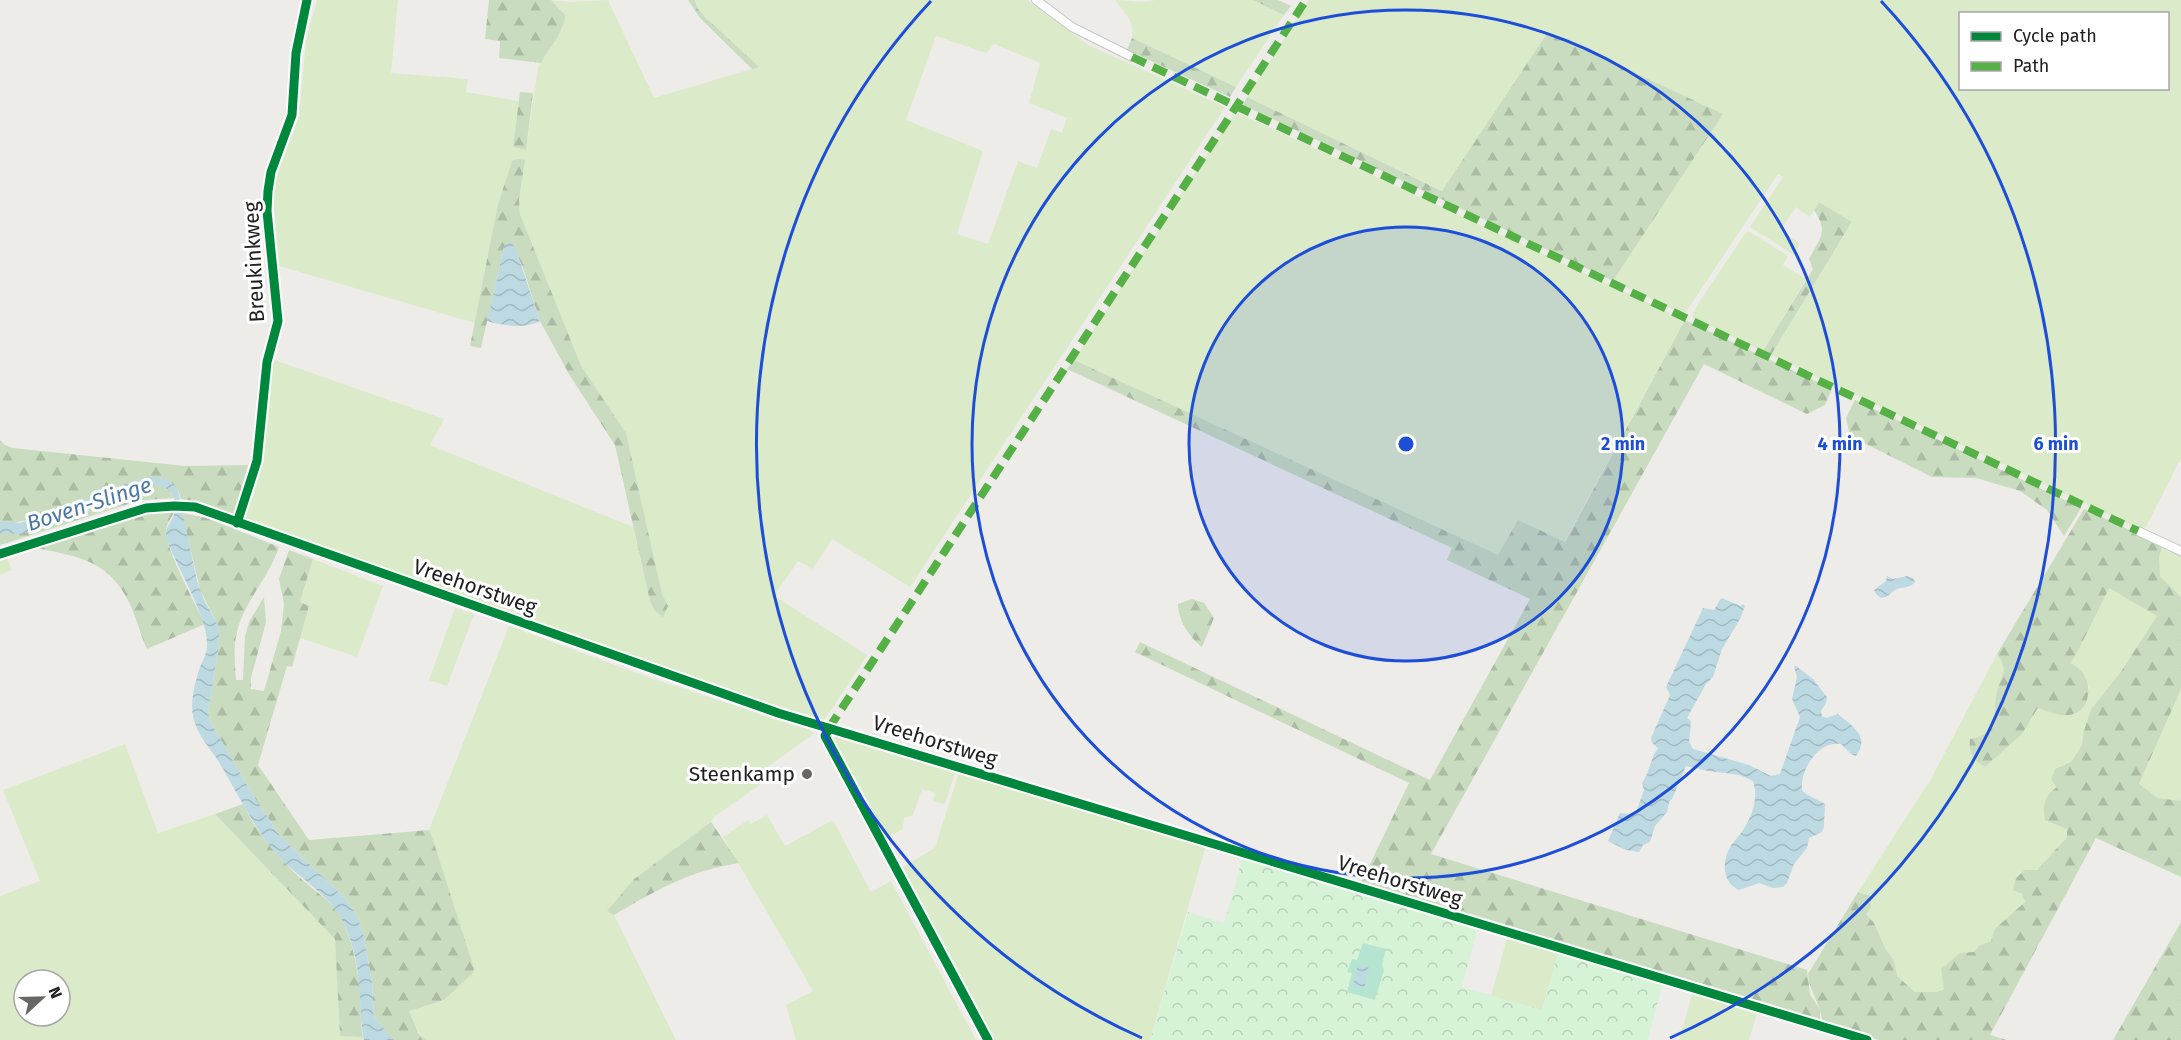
<svg xmlns="http://www.w3.org/2000/svg" width="2181" height="1040" viewBox="0 0 2181 1040" font-family="'Fira Sans',sans-serif">
<style>
.grass{fill:#dbeac9;fill-rule:evenodd}
.forest{fill:url(#forest-firs)}
.park{fill:url(#park-crowns)}
.pitch{fill:#b5e4d0}
.water{fill:url(#water-waves)}
.lines{fill:none;stroke-linecap:round;stroke-linejoin:round}
.street-casing{stroke:#c7c6c5;stroke-width:10}
.street{stroke:#fcfcfc;stroke-width:8}
.quiet{stroke:#55b145;stroke-width:8;stroke-dasharray:15 8;stroke-linecap:butt}
.cycleway-casing{stroke:#fff;stroke-width:13}
.cycleway{stroke:#00873e;stroke-width:9}
.ring{fill:none;stroke:#1d4ed8;stroke-width:3}
.poi-dot{fill:#686766;stroke:#fff;stroke-width:2}
.labels{text-anchor:middle;dominant-baseline:central;stroke-width:6;stroke-linejoin:round;paint-order:stroke}
.street-label{font-size:21px;fill:#202020;stroke:#fff}
.poi-label{font-size:21px;fill:#202020;stroke:#fff;text-anchor:end}
.water-label{font-size:22px;font-style:italic;fill:#4b79a6;stroke:#fff}
.centre{fill:#1d4ed8;stroke:#fff;stroke-width:3}
.ring-label{font-size:18px;text-anchor:middle;font-weight:bold;fill:#1d4ed8;stroke:#fff;stroke-width:6;stroke-linejoin:round;paint-order:stroke}
</style>
<defs>
<pattern id="forest-firs" width="22" height="20" patternUnits="userSpaceOnUse" patternTransform="scale(1.5)"><rect width="22" height="20" fill="#c9dcbf"/><path d="M5 1l3.5 6h-7zM16 11l3.5 6h-7z" fill="#acbca4"/></pattern>
<pattern id="park-crowns" width="20" height="18" patternUnits="userSpaceOnUse" patternTransform="scale(1.5)"><rect width="20" height="18" fill="#d7f3d7"/><path d="M2 6a3 3 0 1 1 6 0M12 15a3 3 0 1 1 6 0" fill="none" stroke="#b8d0b8"/></pattern>
<pattern id="water-waves" width="16" height="10" patternUnits="userSpaceOnUse" patternTransform="scale(1.5)"><rect width="16" height="10" fill="#bdd9e1"/><path d="M0 5q4-4 8 0t8 0" fill="none" stroke="#a2bac1"/></pattern>
</defs>
<rect width="100%" height="100%" fill="#eeece9"/>
<!-- grass -->
<path class="grass" d="M317 0H398L391 73 468 79 466 92 519 101 513 147 526 150 538 68 546 53 563 29 561 10 551 0 571 2 608 0 654 98 758 67 705 17 697 8 695 0H1027L1088 45 1225 107 910 587 832 539 813 569 798 561 778 590 776 597 867 655 828 715 823 720 678 675 308 543 244 518C252 498 259 477 262 456 266 423 265 392 274 360L444 419 430 445 633 527 650 601 668 606 662 594 626 433 581 367 520 214 519 200 525 160 512 161 498 204 475 323 279 266 273 196 276 179 283 158 299 117 306 40ZM936 36 986 53 994 44 1040 63 1029 103 1067 118 1062 133 1051 129 1037 168 1018 161 988 244 957 234 983 151 906 120Z
M1115 0C1129 0 1142 4 1155 0H1253L1284 15 1236 87 1132 38C1135 21 1125 14 1115 0Z
M1309 0H2181V458L2146 527 2139 529 1771 355 1852 223 1819 202 1810 217 1796 207 1781 230 1800 244 1794 255 1750 227 1783 177 1778 174 1686 312 1681 313 1613 281 1723 114 1548 32 1443 191 1247 97ZM1960 14H2168V88H1960Z
M1238 113 1685 320 1564 542 1498 556 1074 360 1232 116Z
M1746 232H1750L1788 256 1783 265 1806 279 1763 351 1693 318V313L1699 302Z
M2163 545 2181 554V597L2160 576 2159 557Z
M6 556 12 570 0 575V558Z
M313 559 383 586 357 657 300 638 309 606 300 602Z
M2109 587 2157 616 2120 673 2091 709 2083 734 2082 745 2071 762 2055 769 2051 779 2057 787 2059 825 2067 829V837L2037 870 2022 894 2025 902 1991 941 1980 945 1974 952 1941 969 1944 988 1937 992H1915L1897 976 1894 961 1885 948 1874 923 1866 914 1870 896 1858 892 1931 779 1997 654C2010 673 2001 674 1997 692 1992 717 2000 732 1970 740 1968 754 1973 760 1985 767L2033 718 2038 708C2067 713 2082 726 2089 687L2070 663 2079 649Z
M455 608 474 614 447 686 429 680Z
M509 626 642 675 797 726 811 729 813 734 754 777 760 785 715 816 711 822 634 879 607 911 614 915 676 1040H426C418 1032 411 1023 409 1011L412 1009 444 1000 473 973 474 968 429 830Z
M2181 689V798L2180 801 2157 798 2139 784Z
M835 734 954 769 955 773 945 804 933 801 935 793 922 789 913 815 904 818 903 829 885 839 882 838 831 738Z
M125 744 158 833 215 814 335 939 340 1036 363 1037 364 1040H0V896L40 881 3 790ZM24 980H60V1016H24Z
M962 771 1206 845 1150 1040H990L899 869 935 848 958 775Z
M767 815 785 846 833 820 871 892 891 881 976 1040H796L786 1005 813 991 723 837 748 820 751 824Z
M1508 935 1559 951 1542 1010 1491 996Z
M1693 991 1758 1010 1749 1040H1679Z"/>
<!-- forest -->
<path class="forest" d="M489 0H551L565 15C564 34 549 47 541 63L499 58 500 41 485 39Z
M688 0H695L697 8 705 17 759 67 752 69 700 18Z
M1253 0H1278L1291 6 1284 15Z
M1548 32 1723 114 1613 281 1243 105 1247 97 1442 191Z
M1132 38 1236 87 1230 97 1127 50Z
M520 92 533 93 526 150 513 147Z
M517 159 525 160 519 200 520 214 581 366 626 433 662 594 668 606 663 617 655 611 650 601 615 445 570 376 540 321 523 268 512 243 504 247 481 348 470 346 498 204 512 161Z
M1819 202 1852 222 1771 355 1763 351 1813 269 1809 259C1820 238 1829 232 1814 210Z
M1685 320 1832 389 1825 405 1807 414 1704 364 1431 854 1807 970 1810 994 1820 1010V1019L1818 1022 1360 885 1409 783 1135 652 1140 642 1430 780 1530 599 1447 560 1452 548 1067 369 1074 360 1498 555 1518 520 1565 542Z
M1855 400 2081 508 2064 536 2047 510 2020 491 1976 478 1932 477 1850 436 1846 418Z
M0 440 5 445 13 448 185 466 248 465 234 514 181 499 178 490 169 480 142 478 32 519 13 523 0 521Z
M158 484 169 490 174 498 143 500 128 504 0 545V533L33 531Z
M150 508 175 509C173 517 166 523 166 531 166 550 196 605 205 624L147 649C140 634 136 616 129 602 107 558 76 557 33 547Z
M2084 509 2163 545 2159 557 2160 576 2181 597V689L2139 784 2158 798 2180 801 2181 798V877L2096 838 1990 1035 2007 1040H1879L1822 1023C1822 1004 1809 993 1808 974L1858 892 1870 896 1871 907 1866 914 1874 923 1885 948 1894 961 1897 976 1915 992H1937L1944 989 1941 969 1960 953 1974 952 1980 945 1991 941 1995 929 2025 902 2022 894 2013 890 2016 878 2025 870H2037L2067 837V829L2045 820C2042 806 2044 796 2057 787L2051 779 2055 769 2071 762 2082 745 2083 734 2091 709 2120 673 2157 616 2109 588 2079 649 2071 663C2074 665 2079 668 2082 672 2094 687 2089 715 2066 715 2057 716 2046 710 2038 708L2022 734 1985 767C1973 760 1968 754 1970 739 2000 734 1992 715 1997 692 2001 674 2010 672 1997 654Z
M182 513 207 518 279 547C269 578 244 601 237 632 233 648 235 664 236 680H243L245 636 249 622 264 597 266 622 251 678V689L264 691 281 631 284 604 279 579 289 550 313 559 300 602 309 606 292 667 287 666 258 765 309 840 429 830 431 834 474 968 473 973 444 1000 409 1011 418 1033 426 1040H394L374 1017 372 982 363 933 358 918 347 900 280 836 254 797 210 721 208 712 218 652 219 633 217 623 200 590Z
M1192 599 1204 603 1214 618 1202 647C1190 638 1178 620 1178 604Z
M243 804C256 832 277 856 299 877 314 891 332 900 342 919 351 938 356 961 359 982 362 1000 359 1019 363 1037L340 1036 335 939 215 814Z
M711 822 739 863C688 871 657 890 614 915L607 911 634 879Z
M2181 922V1040H2113Z"/>
<!-- park -->
<path class="park" d="M1246 857 1478 927 1462 987 1542 1010 1559 951 1663 982 1648 1040H1150L1188 912 1224 923 1242 860Z"/>
<!-- pitch -->
<path class="pitch" d="M1363 943 1386 949 1382 965 1384 970 1375 1000 1347 992 1352 973 1347 972 1352 959 1357 960Z"/>
<!-- water -->
<path class="water" d="M507 243H512L516 250 540 321C525 329 504 326 487 321L504 247Z
M153 477 169 480 178 490 197 581 204 600 217 623 219 633 218 652 208 712 210 721 254 797 280 836 347 900 358 918 363 933 372 982 374 1017 394 1040H364C360 1022 361 1004 359 986 358 963 351 935 340 916 326 893 300 878 281 859 255 831 240 797 220 764 211 749 196 734 193 716 190 701 195 682 200 667 203 660 207 653 207 646 209 619 177 568 167 540 163 526 173 523 175 511 178 496 166 483 152 486L33 531 19 534 0 533V521L20 523 142 478Z
M1887 576 1893 579 1907 576 1913 578 1915 582C1909 589 1902 586 1895 590 1889 594 1889 597 1881 598L1876 594 1874 590 1886 581Z
M1721 598 1741 606 1743 604 1745 606 1740 619 1722 649 1713 677 1706 684 1687 718 1691 721 1689 742 1693 749 1749 765 1771 776 1780 774 1800 717 1792 699 1797 677 1794 666H1796L1813 679 1827 697 1826 703 1821 711 1822 716 1826 718 1838 714C1851 726 1871 735 1856 756L1851 754 1841 744C1818 740 1800 770 1802 790 1808 797 1818 799 1825 804L1824 826 1822 832 1809 838 1807 848 1794 864 1787 883 1783 887 1773 888 1759 883 1739 890C1725 884 1722 868 1727 854 1730 844 1738 838 1743 830 1752 817 1759 797 1753 781L1740 775 1709 771 1686 766 1672 799 1669 802 1667 812 1655 826 1650 842 1643 845 1639 852 1626 850 1608 841 1620 813 1635 815 1644 790 1642 783C1650 772 1650 759 1658 748L1652 743 1651 738 1670 695 1666 687 1703 608 1714 610Z
M1358 965 1370 968 1364 989 1353 986Z"/>
<g class="lines">
<!-- street casing -->
<g class="street-casing">
<path id="street" d="M1036 0 1072 27 1132 57
M237 523 257 461 267 362 278 321 267 211 268 191 271 172 292 115 296 53 307 0
M2138 531 2181 551
M0 554 146 508 174 506 195 507 778 713 1867 1040
M829 728 825 736 889 856"/>
</g>
<!-- street -->
<use href="#street" class="street"/>
<!-- quiet -->
<path class="quiet" d="M1132 57 2138 531
M829 728 1306 0"/>
<!-- cycleway casing -->
<g class="cycleway-casing">
<path id="cycleway" d="M237 523 257 461 267 362 278 321 267 211 268 191 271 172 292 115 296 53 307 0
M0 554 146 508 174 506 195 507 778 713 1867 1040
M829 728 825 736 988 1040"/>
</g>
<!-- cycleway -->
<use href="#cycleway" class="cycleway"/>
</g>
<!-- distance rings -->
<circle cx="1406" cy="444" r="217" fill="#1d4ed8" fill-opacity=".12"/>
<g class="ring">
<circle cx="1406" cy="444" r="217"/>
<circle cx="1406" cy="444" r="434"/>
<path d="M1142 1038A650 650 0 0 1 931 1M1881 1A650 650 0 0 1 1670 1038"/>
</g>
<!-- markers -->
<circle class="poi-dot" cx="807" cy="774" r="6"/>
<g class="labels">
<!-- street labels -->
<g class="street-label">
<text transform="translate(254 262) rotate(-93)">Breukinkweg</text>
<text transform="translate(475 587) rotate(19)">Vreehorstweg</text>
<text transform="translate(935 741) rotate(17)">Vreehorstweg</text>
<text transform="translate(1400 881) rotate(17)">Vreehorstweg</text>
</g>
<!-- poi labels -->
<g class="poi-label">
<text x="795" y="774">Steenkamp</text>
</g>
<!-- water labels -->
<g class="water-label">
<text transform="translate(89 504) rotate(-18)">Boven-Slinge</text>
</g>
</g>
<circle cx="1406" cy="444" r="9" class="centre"/>
<g class="ring-label">
<text x="1623" y="450">2 min</text>
<text x="1840" y="450">4 min</text>
<text x="2056" y="450">6 min</text>
</g>
<!-- legend -->
<rect x="1959" y="12" width="210" height="78" fill="#ffffff" stroke="#a6a6a6" stroke-width="1.5"/>
<rect x="1971" y="32" width="30" height="9" fill="#00873e" stroke="#a6a6a6" stroke-width="1.5"/>
<text x="2013" y="42" font-size="18" fill="#202020">Cycle path</text>
<rect x="1971" y="62" width="30" height="9" fill="#55b145" stroke="#a6a6a6" stroke-width="1.5"/>
<text x="2013" y="72" font-size="18" fill="#202020">Path</text>
<!-- north arrow -->
<g transform="translate(42 998) rotate(68)"><circle r="28" fill="#ffffff" stroke="#a6a6a6" stroke-width="1.5"/>
<path d="M0-4.5L10 22L0 15L-10 22Z" fill="#686766"/>
<text y="-9" font-size="16" font-weight="bold" text-anchor="middle" fill="#202020">N</text>
</g>
</svg>
